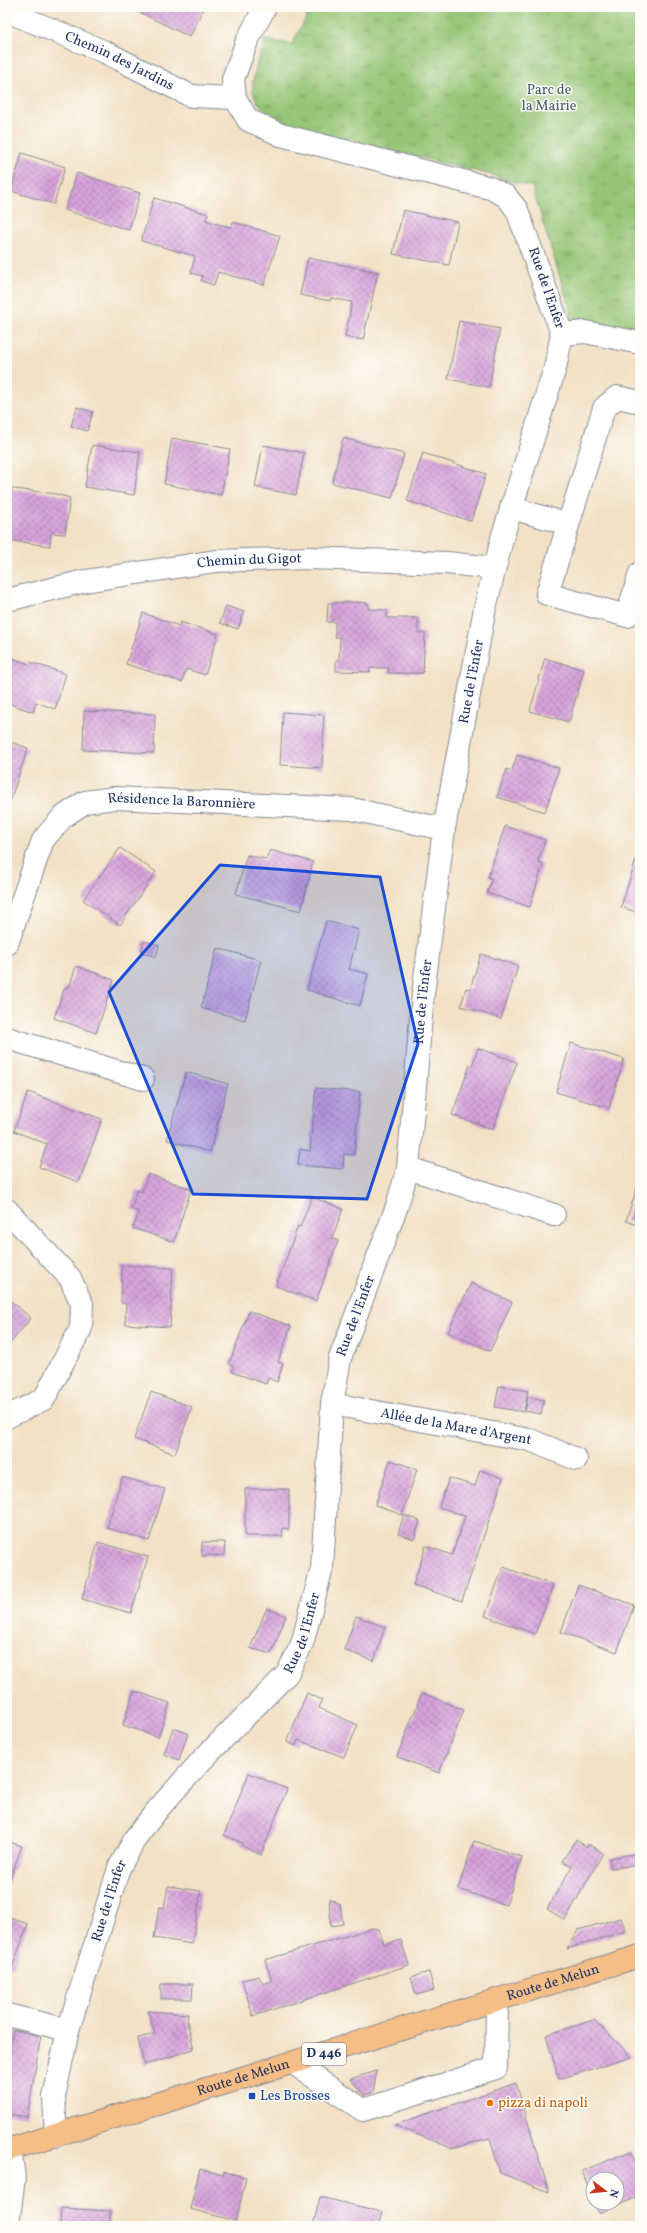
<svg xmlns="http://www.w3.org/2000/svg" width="647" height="2233" viewBox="0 0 647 2233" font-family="Vollkorn,serif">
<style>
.park{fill:url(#park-tufts);stroke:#587a69}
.building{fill:url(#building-cross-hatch)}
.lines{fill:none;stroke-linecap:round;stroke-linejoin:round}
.minor-casing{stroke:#868892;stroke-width:24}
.major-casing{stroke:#868892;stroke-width:24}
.minor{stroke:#fff;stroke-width:22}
.major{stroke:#f6be87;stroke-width:22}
.marked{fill:#1d4ed8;fill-opacity:0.2;stroke:#1d4ed8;stroke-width:3;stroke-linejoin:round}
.transit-dot{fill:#1a4fb4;stroke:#fdfcf7;stroke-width:1.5}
.food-dot{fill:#e8710a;stroke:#fdfcf7;stroke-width:1.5}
.labels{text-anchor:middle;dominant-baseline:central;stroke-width:3;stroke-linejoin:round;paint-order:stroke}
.shield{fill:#fdfcf7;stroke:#5f6c8c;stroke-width:1}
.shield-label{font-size:13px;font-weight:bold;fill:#1b2f5e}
.street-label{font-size:14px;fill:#1b2f5e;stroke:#fdfcf7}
.park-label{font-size:14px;fill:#405c65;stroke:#fdfcf7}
.transit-label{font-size:14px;fill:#164399;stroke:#fdfcf7;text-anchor:start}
.food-label{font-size:14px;fill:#c56008;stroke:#fdfcf7;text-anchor:start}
</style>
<defs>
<pattern id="park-tufts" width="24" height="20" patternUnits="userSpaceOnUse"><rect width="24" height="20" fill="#95c574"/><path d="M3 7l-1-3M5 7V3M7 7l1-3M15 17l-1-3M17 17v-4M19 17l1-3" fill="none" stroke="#79a062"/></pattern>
<pattern id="building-cross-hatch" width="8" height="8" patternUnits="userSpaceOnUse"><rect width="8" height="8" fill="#d8a3db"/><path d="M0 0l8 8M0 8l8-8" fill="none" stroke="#ae85b5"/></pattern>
</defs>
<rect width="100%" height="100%" fill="#fdfcf7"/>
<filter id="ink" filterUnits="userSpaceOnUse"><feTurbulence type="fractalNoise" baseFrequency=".025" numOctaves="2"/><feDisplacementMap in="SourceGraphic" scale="8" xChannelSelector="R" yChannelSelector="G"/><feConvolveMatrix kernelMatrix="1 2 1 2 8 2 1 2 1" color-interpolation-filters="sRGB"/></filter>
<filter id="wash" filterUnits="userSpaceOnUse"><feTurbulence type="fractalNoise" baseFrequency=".012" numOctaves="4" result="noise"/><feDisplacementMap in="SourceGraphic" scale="16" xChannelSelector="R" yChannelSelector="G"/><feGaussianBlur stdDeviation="0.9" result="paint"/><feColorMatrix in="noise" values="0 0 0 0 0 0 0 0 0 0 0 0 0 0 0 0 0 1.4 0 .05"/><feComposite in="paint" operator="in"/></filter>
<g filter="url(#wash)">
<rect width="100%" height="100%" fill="#f2e1c5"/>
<!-- park -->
<path class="park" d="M312 7H640V333L573 319 532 187 492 175 294 127C241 100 248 92 265 40L292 44Z"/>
<g id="blocks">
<!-- building -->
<path class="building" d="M136 7H204L190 37 135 10Z
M22 153 65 167 54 204 11 191Z
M77 173 140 193 129 230 65 210Z
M154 198 208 214 206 220 218 224 231 227 233 222 280 236 264 285 218 272 214 285 201 281 203 276 191 273 195 256 141 241Z
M403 210 458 222 449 265 393 254Z
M308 258 378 272 363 340 345 337 352 302 331 298 330 301 300 295Z
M459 321 500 329 489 387 448 379Z
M77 407 93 412 87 431 71 426Z
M172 438 230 449 221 495 164 484Z
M343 438 404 454 392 498 332 483Z
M92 445 140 452 134 495 85 487Z
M263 445 304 453 296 495 255 487Z
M423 453 486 474 471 521 407 501Z
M7 488 56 494 70 498 65 534 51 533 50 546 7 540Z
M349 602 368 603V609L387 610V618H418V633H425L423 673H388L389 668H370V672L336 671V660H339L340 637H335V622H327L328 603Z
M226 606 244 612 238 629 220 623Z
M143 613 179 626 180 622 218 634 205 675 186 669 182 682 126 664Z
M9 657 29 664 30 662 66 674 55 709 36 702 33 712 7 703V663Z
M545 658 584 670 569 722 530 711Z
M84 711 155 714 154 753 83 750Z
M283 712 324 715 322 768 280 765Z
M7 741 28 748 10 801 7 800Z
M517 755 559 768 545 812 497 797 507 769 512 771Z
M505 826 545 840 538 862 543 864 530 907 487 893 492 879 488 877Z
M640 847V913L621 907Z
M120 848 156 872 120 925 83 900Z
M270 850 313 862 301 911 236 894 247 855 266 859Z
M326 921 359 930 349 969 368 974 360 1006 307 990Z
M144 941 159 945 156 957 141 952Z
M217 948 261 960 245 1020 201 1008Z
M481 954 518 966 501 1019 461 1006 466 988 470 989Z
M76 966 114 980 96 1033 54 1018 65 987 69 988Z
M571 1043 624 1059 609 1108 556 1092Z
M478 1048 517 1062 493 1129 452 1115 470 1065 472 1066Z
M186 1072 228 1084 210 1152 167 1140Z
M316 1088 360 1092 354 1155 344 1154 343 1169 298 1165 300 1149 310 1151Z
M28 1092 102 1119 79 1182 39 1167 47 1144 14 1131Z
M148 1174 191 1189 174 1242 133 1228 139 1212 131 1209 137 1190 142 1192Z
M640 1178V1226L626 1221Z
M312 1197 343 1209 332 1238 338 1241 316 1301 276 1286 298 1226 300 1227Z
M122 1265 173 1268 170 1327 125 1324 126 1304 121 1303Z
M471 1283 512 1302 490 1351 448 1332Z
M7 1298 31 1318 7 1347Z
M249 1311 291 1326 278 1362 283 1364 277 1382 268 1378 266 1384 232 1372 234 1366 229 1364Z
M499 1386 528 1391 524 1412 495 1407Z
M151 1392 192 1407 175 1454 134 1439Z
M528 1397 544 1400 541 1414 525 1411Z
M390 1460 417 1469 402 1515 375 1505Z
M480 1470 503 1478 462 1601 413 1585 426 1546 452 1555 465 1516 439 1507 449 1478 475 1486Z
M122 1477 165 1489 149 1541 107 1528Z
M245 1489H289V1529L282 1528 283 1536H245Z
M404 1515 420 1521 414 1539 398 1534Z
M98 1542 148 1557 131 1613 82 1599Z
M202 1542H225L224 1555 202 1556Z
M503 1567 553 1585 535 1634 485 1616Z
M578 1585 634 1605 617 1652 561 1632Z
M267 1608 286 1616 271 1654 250 1648Z
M356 1616 385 1627 374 1661 344 1650Z
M134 1691 170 1703 158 1737 123 1725Z
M307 1693 322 1700 319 1708 358 1725 344 1757 298 1740 296 1746 287 1742Z
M422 1693 464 1710 439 1773 397 1757Z
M173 1728 188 1733 179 1760 164 1754Z
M249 1773 287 1789 261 1855 241 1845 242 1843 224 1835Z
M576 1840 587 1847 588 1844 603 1853 565 1920 547 1909 572 1866 562 1861Z
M7 1841 22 1846 7 1887Z
M474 1841 522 1857 506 1905 458 1889Z
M640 1853V1865L611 1868 609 1858Z
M168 1886 201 1891 192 1944 154 1938 159 1907 164 1908Z
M329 1898 340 1904 343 1924 331 1926Z
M7 1917 28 1924 12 1968 7 1966Z
M621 1918 626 1931 567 1949 578 1930Z
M373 1928 379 1929 384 1945 401 1940 409 1965 253 2016 242 1980 259 1976 263 1984 272 1981 265 1960Z
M429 1972 434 1990 416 1995 411 1977Z
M161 1984H193L192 1999H161Z
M148 2011 188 2014 187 2021 194 2049 144 2065 138 2038 155 2034Z
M594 2020 632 2057 559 2079 546 2035Z
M13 2030 41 2036 27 2117 7 2114V2065Z
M377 2071 373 2092 364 2095 350 2079Z
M516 2083 549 2192 500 2173 490 2138 451 2148 394 2125Z
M631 2151 640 2173V2196L599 2213 594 2203H617V2179H593V2199L582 2171Z
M200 2169 223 2175 224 2172 246 2177 236 2221 190 2209Z
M320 2197 382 2212 378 2226H313Z
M61 2208 110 2211V2226H60Z"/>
</g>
</g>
<g filter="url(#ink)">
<use href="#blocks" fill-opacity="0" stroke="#868892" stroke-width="1"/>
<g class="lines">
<!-- minor casing -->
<g class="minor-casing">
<g id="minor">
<path id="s1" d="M7 11 105 52 191 96 235 98"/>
<path d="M562 334 585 332 640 343"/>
<path d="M640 402 617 397 604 408 547 594 627 616 640 573"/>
<path d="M511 508 568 524"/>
<path id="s2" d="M7 600 85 581 216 561 309 558 447 563 494 568"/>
<path id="s3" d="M7 944 43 840 63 817 85 802 115 798 351 809 444 829"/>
<path d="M7 1038 143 1079"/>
<path d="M408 1168 554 1215"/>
<path d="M7 1210 70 1278 82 1304 81 1328 44 1399 7 1417"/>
<path id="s4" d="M332 1404 530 1440 576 1459"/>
<path d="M7 2015 68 2030"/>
<path d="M293 2063 363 2110 496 2068 497 2001"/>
<path id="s5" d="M56 2136 54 2097 68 2030 119 1868 136 1837 158 1809 203 1759 287 1674 302 1644 322 1568 332 1404 340 1358 397 1206 408 1168 423 994 444 829 485 608 503 535 555 368 562 334 517 210 506 196 490 188 281 135 248 120 235 98 233 79 247 41 265 7"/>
<path d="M8 2226 14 2177 10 2149"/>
</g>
</g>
<!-- major casing -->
<g class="major-casing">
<g id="major">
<path id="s6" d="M7 2150 640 1956"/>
</g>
</g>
<!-- minor -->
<use href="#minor" class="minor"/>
<!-- major -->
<use href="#major" class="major"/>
</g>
</g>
<!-- marked area -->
<path class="marked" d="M220 865 380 877 418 1044 367 1199 193 1194 109 992Z"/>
<!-- markers -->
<rect class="transit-dot" x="248" y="2092" width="8" height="8" rx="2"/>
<circle class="food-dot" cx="490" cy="2103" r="4"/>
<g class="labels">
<!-- shield labels -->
<rect class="shield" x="302" y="2043" width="44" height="22" rx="3"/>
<g class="shield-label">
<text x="324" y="2054">D 446</text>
</g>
<!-- street labels -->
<g class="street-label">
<text stroke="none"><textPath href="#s1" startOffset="123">Chemin des Jardins</textPath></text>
<text transform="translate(546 288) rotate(71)">Rue de l'Enfer</text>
<text stroke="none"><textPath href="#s2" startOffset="246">Chemin du Gigot</textPath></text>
<text stroke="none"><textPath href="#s5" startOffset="1551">Rue de l'Enfer</textPath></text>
<text stroke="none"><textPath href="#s3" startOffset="264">Résidence la Baronnière</textPath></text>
<text stroke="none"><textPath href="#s5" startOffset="1227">Rue de l'Enfer</textPath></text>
<text stroke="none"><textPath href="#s5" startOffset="903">Rue de l'Enfer</textPath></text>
<text stroke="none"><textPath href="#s4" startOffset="126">Allée de la Mare d'Argent</textPath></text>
<text stroke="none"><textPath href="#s5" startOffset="579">Rue de l'Enfer</textPath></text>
<text stroke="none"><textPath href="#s5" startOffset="243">Rue de l'Enfer</textPath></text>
<text stroke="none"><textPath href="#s6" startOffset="571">Route de Melun</textPath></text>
<text stroke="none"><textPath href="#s6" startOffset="247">Route de Melun</textPath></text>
</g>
<!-- park labels -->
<g class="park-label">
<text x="549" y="90">Parc de<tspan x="549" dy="16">la Mairie</tspan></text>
</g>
<!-- transit labels -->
<g class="transit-label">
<text x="260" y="2096">Les Brosses</text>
</g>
<!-- food labels -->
<g class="food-label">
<text x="498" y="2103">pizza di napoli</text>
</g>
</g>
<!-- margin -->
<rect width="647" height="2233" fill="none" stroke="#fdfcf7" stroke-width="24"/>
<!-- north arrow -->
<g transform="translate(605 2191) rotate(106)"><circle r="19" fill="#fdfcf7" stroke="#a3aaba"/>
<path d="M0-3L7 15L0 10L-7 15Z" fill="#c8321e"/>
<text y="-6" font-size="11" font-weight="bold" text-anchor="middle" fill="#1b2f5e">N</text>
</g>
</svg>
